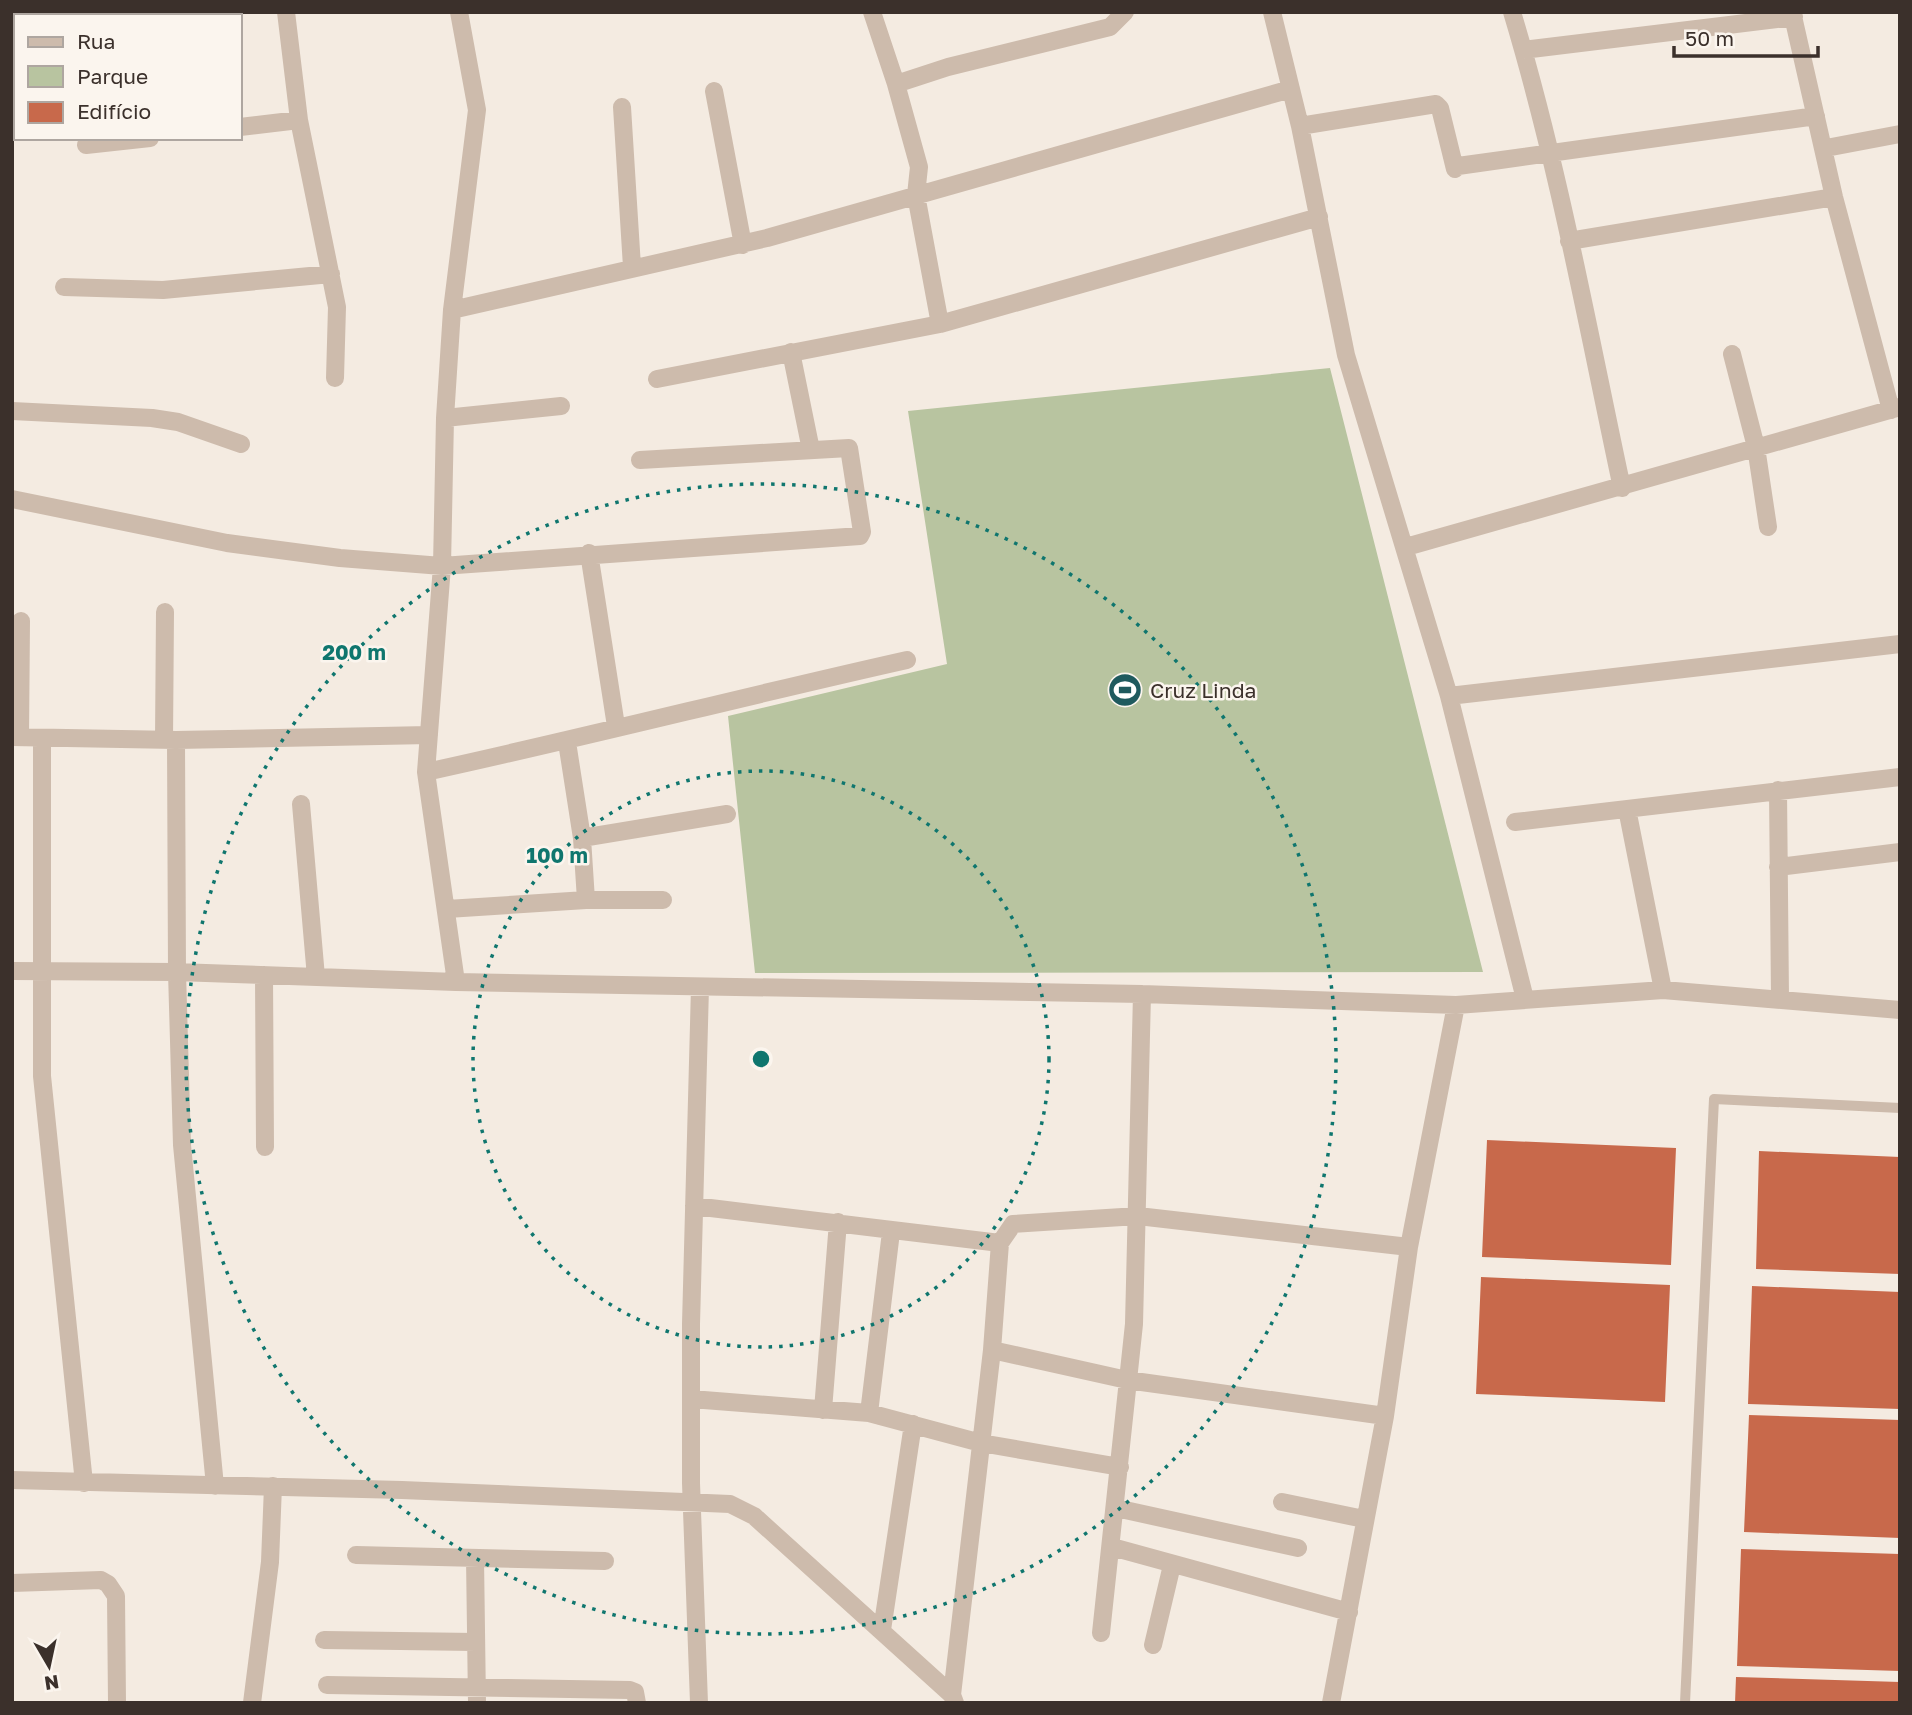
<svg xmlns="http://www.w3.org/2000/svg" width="1912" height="1715" viewBox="0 0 1912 1715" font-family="'Golos Text',sans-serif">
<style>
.green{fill:#b8c4a0}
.building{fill:#c8694b}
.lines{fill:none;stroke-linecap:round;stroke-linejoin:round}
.service{stroke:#cdbbac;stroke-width:10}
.minor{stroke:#cdbbac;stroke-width:18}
.ring{fill:none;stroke:#0f766e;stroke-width:3.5;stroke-dasharray:3.5 7}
.labels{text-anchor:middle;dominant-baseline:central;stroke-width:5;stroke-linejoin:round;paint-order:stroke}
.poi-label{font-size:21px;fill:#3b302b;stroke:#fbf5ee;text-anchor:start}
.centre{fill:#0f766e;stroke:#fbf5ee;stroke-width:3.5}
.ring-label{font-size:21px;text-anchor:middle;font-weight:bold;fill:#0f766e;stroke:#fbf5ee;stroke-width:5;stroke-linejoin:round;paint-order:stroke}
</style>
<rect width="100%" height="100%" fill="#f4ebe1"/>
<!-- green -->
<path class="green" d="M1330 368 1483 972 755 973 728 716 947 664 908 411Z"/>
<!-- building -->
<path class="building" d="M1487 1140 1676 1148 1671 1265 1482 1257Z
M1759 1151 1900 1157V1274L1756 1269Z
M1481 1277 1670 1285 1665 1402 1476 1394Z
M1752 1286 1900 1292V1409L1748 1404Z
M1749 1415 1900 1420V1538L1744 1532Z
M1741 1549 1900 1554V1671L1737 1666Z
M1736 1677 1900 1682V1703H1735Z"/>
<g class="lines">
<!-- service -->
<path class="service" d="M1685 1703 1714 1099 1900 1108"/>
<!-- minor -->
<path class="minor" d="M286 12 299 120 337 307 335 378
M872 12 896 84 919 167 916 195 940 324
M1272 12 1300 126 1346 355 1449 696 1525 999
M1512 12C1559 168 1588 329 1622 488
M1792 12 1834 197 1891 410
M1523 50 1794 17
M896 84 948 67 1110 27 1125 12
M714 91 743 245
M12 93H16
M622 107 632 267
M1300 126 1436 104 1440 108 1455 169 1458 166 1816 116
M240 127 299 120
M86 145 150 138
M1826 148 1900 134
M1569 241 1834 197
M64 287 163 290 331 274
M452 310 767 238 1291 89
M791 352 811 450
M1732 354 1756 447 1768 527
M657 379 940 324 1319 217
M12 411 152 418 178 422 241 444
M445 418 561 406
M12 499 227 543 340 558 442 566 860 536 862 532 849 448 640 460
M1406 547 1900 407
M589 553 616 726
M1449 696 1900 644
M12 737 176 740 429 735
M20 737 21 621
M42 738V1076L84 1483
M164 740 165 612
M176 740 177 972 182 1145 215 1486
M567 742 582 838 586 900
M426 772C587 737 746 696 907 660
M1778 790 1780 998
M301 804 316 977
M1627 809 1663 990
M1515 822 1900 777
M582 838 727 814
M1778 867 1900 852
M447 909 586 900H663
M12 971 177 972 456 982 1142 994 1456 1005 1663 990 1900 1010
M264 975 265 1147
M456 982 426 772 442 566 445 418 452 310 477 110 459 12
M694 1206 1000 1243
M992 1350 1127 1380 1385 1416
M691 1399 869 1413 981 1443 1120 1467
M823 1410 838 1222
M869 1413 891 1232
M12 1480 402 1490 730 1504 754 1516 952 1695 955 1703
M1282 1502 1364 1519
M1116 1508 1298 1548
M1112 1547 1349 1612
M356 1555 605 1561
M475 1558 477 1703
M12 1583 101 1580 108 1584 116 1596 117 1703
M882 1630 913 1424
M1101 1633 1134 1324 1142 994
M324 1640 476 1642
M1153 1645 1172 1565
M327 1685 630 1690 635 1692 637 1703
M952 1695 992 1350 1000 1243 1013 1224 1138 1216 1409 1247
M252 1703 270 1562 273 1486
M699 1703 691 1483V1324L700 987
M1331 1703 1385 1416 1409 1247 1456 1005"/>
</g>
<!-- distance rings -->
<g class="ring">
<circle cx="761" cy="1059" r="288"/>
<circle cx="761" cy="1059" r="575"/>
</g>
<!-- icons -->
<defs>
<g id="stadium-disc" transform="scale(1.75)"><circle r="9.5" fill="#1f5a5e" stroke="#fbf5ee"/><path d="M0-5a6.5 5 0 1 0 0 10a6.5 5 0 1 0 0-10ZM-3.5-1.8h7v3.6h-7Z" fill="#fff"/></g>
</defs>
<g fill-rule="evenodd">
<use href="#stadium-disc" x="1125" y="690"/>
</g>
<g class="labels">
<!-- poi labels -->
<g class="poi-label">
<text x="1150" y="690">Cruz Linda</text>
</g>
</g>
<circle cx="761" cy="1059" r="10" class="centre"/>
<g class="ring-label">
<text x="354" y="660">200 m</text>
<text x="557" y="863">100 m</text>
</g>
<!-- border -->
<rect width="1912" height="1715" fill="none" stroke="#3b302b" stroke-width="28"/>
<!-- legend -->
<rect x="14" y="14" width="228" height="126" fill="#fbf5ee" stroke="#aea6a0" stroke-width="2"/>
<rect x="28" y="37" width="35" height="10" fill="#cdbbac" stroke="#aea6a0" stroke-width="2"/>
<text x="77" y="49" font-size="21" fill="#3b302b">Rua</text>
<rect x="28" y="66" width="35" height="21" fill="#b8c4a0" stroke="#aea6a0" stroke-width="2"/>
<text x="77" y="84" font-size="21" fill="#3b302b">Parque</text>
<rect x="28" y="102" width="35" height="21" fill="#c8694b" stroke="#aea6a0" stroke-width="2"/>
<text x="77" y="119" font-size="21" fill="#3b302b">Edifício</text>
<!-- north arrow -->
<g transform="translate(49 1666) rotate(171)" stroke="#fbf5ee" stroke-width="5" paint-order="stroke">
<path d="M0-5L12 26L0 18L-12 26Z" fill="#3b302b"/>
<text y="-10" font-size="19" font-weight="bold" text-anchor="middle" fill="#3b302b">N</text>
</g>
<!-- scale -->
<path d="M1674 46v10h144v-10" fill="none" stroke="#3b302b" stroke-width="3.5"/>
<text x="1685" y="46" font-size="21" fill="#3b302b" stroke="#fbf5ee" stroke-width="5" paint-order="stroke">50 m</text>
</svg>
